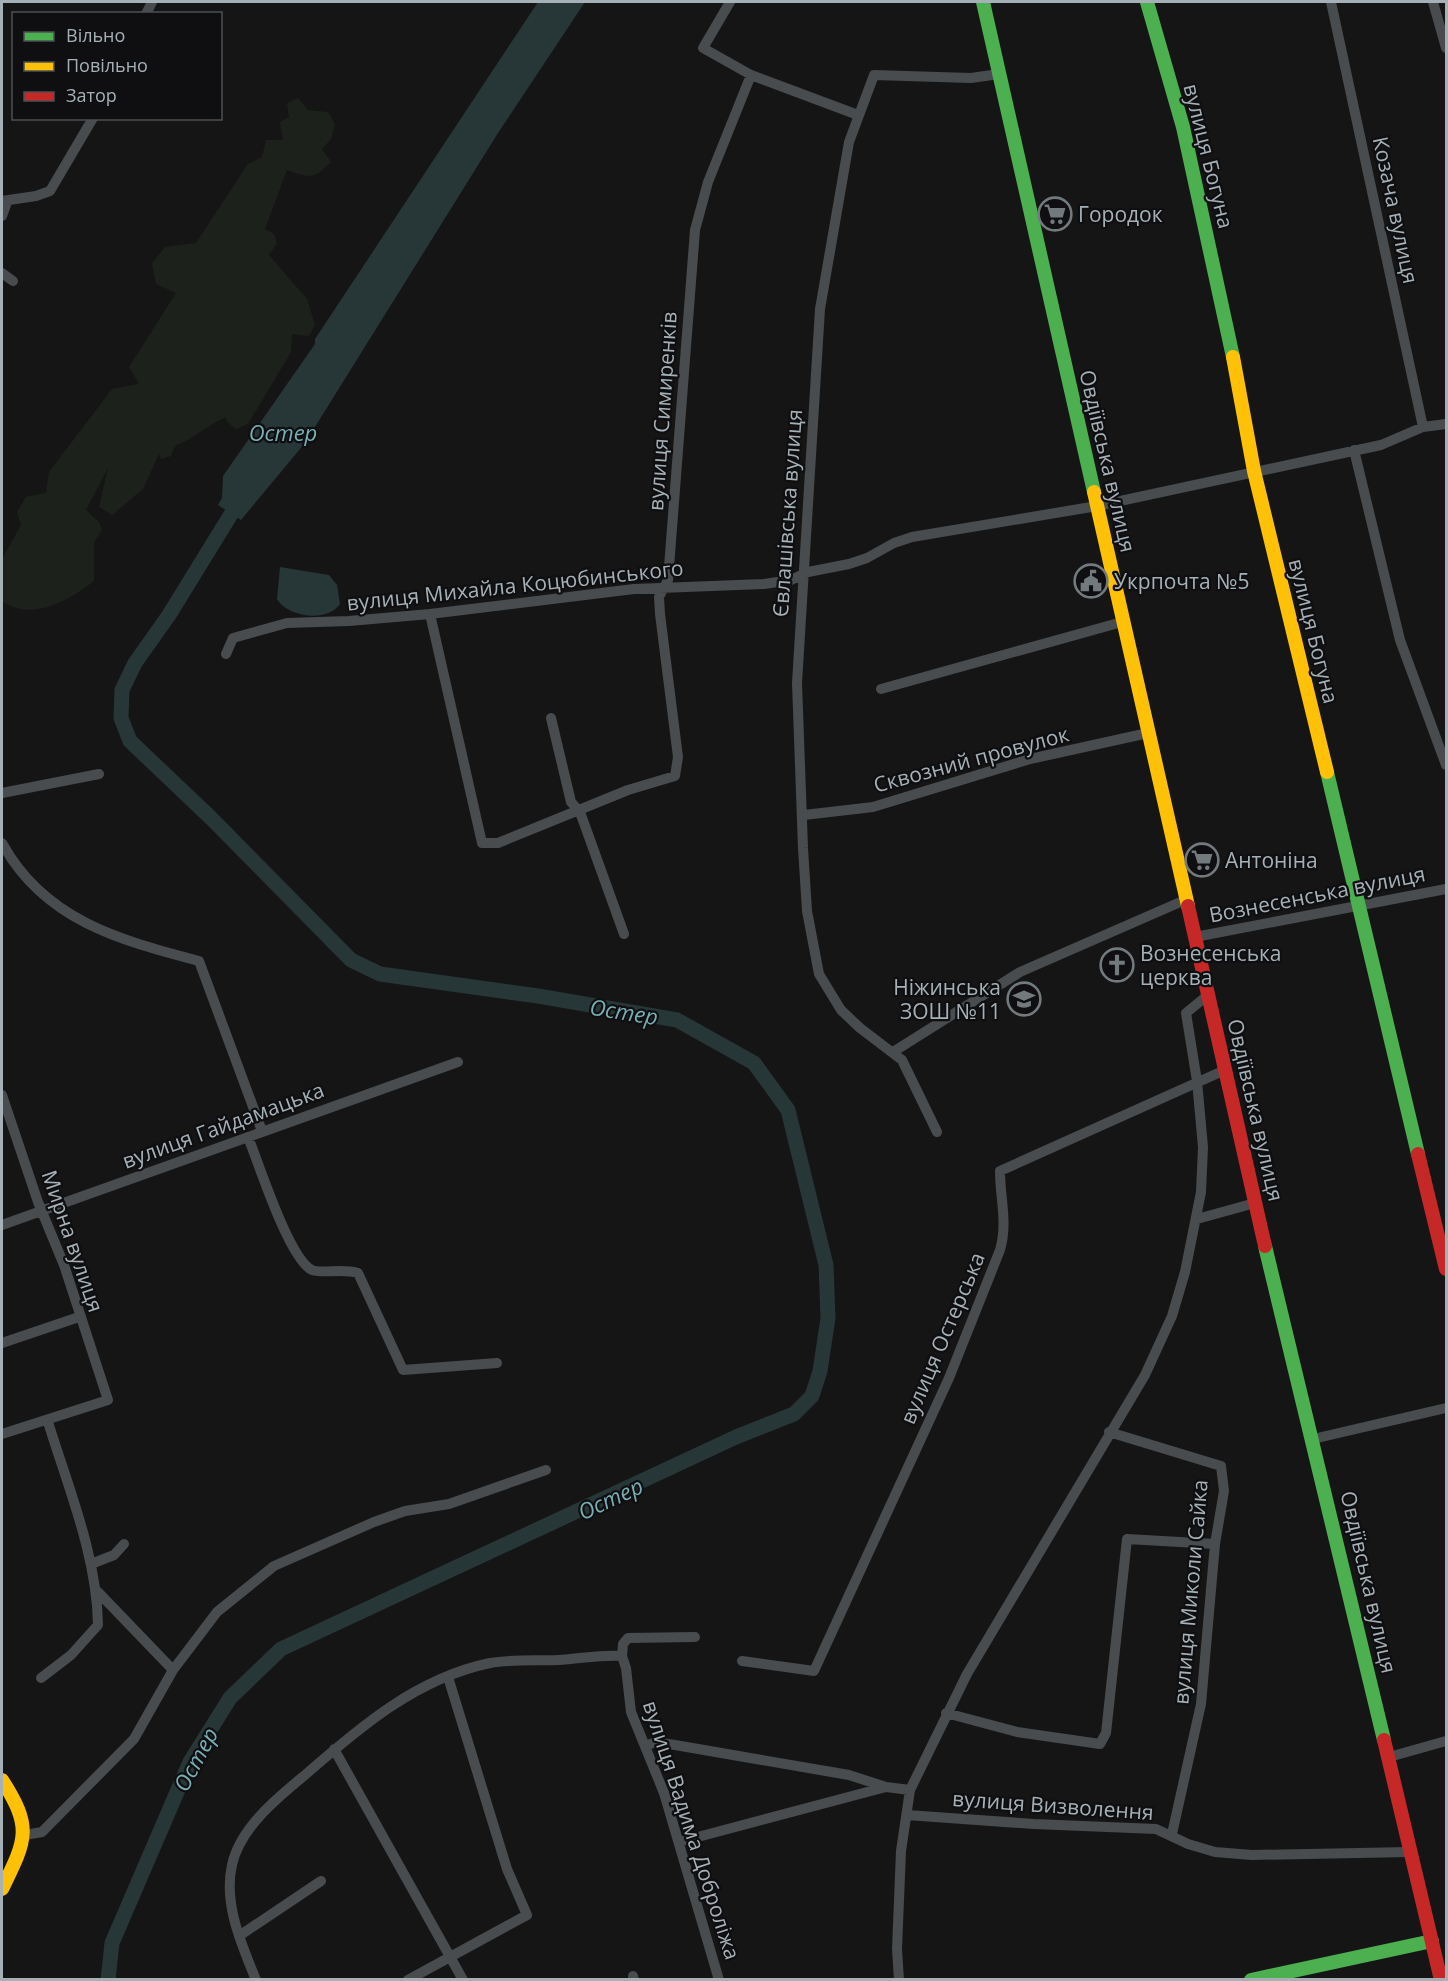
<svg xmlns="http://www.w3.org/2000/svg" width="1448" height="1981" viewBox="0 0 1448 1981" font-family="'Open Sans',sans-serif">
<style>
.green{fill:#1c221b}
.water{fill:#273637}
.lines{fill:none;stroke-linecap:round;stroke-linejoin:round}
.river{stroke:#273637;stroke-width:15}
.street{stroke:#484c4e;stroke-width:10}
.fast{stroke:#4caf50;stroke-width:14}
.slow{stroke:#ffc107;stroke-width:14}
.jam{stroke:#c62828;stroke-width:14}
.labels{text-anchor:middle;dominant-baseline:central;stroke-width:4.5;stroke-linejoin:round;paint-order:stroke}
.street-label{font-size:21px;fill:#a5b1b7;stroke:#0f0f11}
.poi-label{font-size:21px;fill:#a5b1b7;stroke:#0f0f11;text-anchor:start}
.water-label{font-size:22px;font-style:italic;fill:#79aeb4;stroke:#0f0f11}
</style>
<rect width="100%" height="100%" fill="#151515"/>
<!-- green -->
<path class="green" d="M298 98 308 110 328 112 335 124 331 139 322 149 331 162C313 180 310 178 287 170L265 229 274 234 277 243 269 255 307 299 315 325 309 336 292 334 291 352 248 424 236 429 227 422 226 417C206 426 196 437 175 446L171 456 161 459 159 454 143 489 112 515 99 507 108 468 86 510 99 522 102 530 94 542V581C68 601 32 622 2 601V559L21 525 17 512 26 497 46 493 49 472 112 389 139 384 129 367 176 293 156 284 152 263 165 247 196 243 248 164 262 157 266 140H283L280 122 289 117 287 103Z"/>
<!-- water -->
<path class="water" d="M538 2H585L498 133 305 443 241 520 218 505 222 498 223 476 315 344V339Z
M280 567 329 575 337 585 340 604C327 623 287 617 277 599Z"/>
<g class="lines">
<!-- river -->
<path class="river" d="M108 1980 112 1943 190 1762 230 1698 281 1649 736 1437 794 1414 812 1396 820 1371 828 1318 826 1265 788 1110 754 1063 677 1020 538 996 380 974 351 960 211 818 130 741 121 718 122 690 135 663 169 615 241 498"/>
<!-- street -->
<path class="street" d="M730 2 703 48 751 75 858 115
M1331 2 1423 427
M1433 2 1446 48
M146 14 152 2
M2 201 36 196 50 191 93 118
M2 216 7 202
M2 273 13 281
M1354 450 1400 640 1446 765
M430 614 482 843H498L628 790 675 776 678 757 660 614 659 597 668 580 695 230 708 182 751 75
M226 654 233 638 287 623 349 621 430 614 634 589 764 584 791 580 808 572 849 564 867 558 894 543 912 537 1097 506 1381 445 1423 427 1446 424
M881 689 1122 622
M551 718 571 802 580 812 624 934
M2 793 99 774
M804 815 873 807 1030 759 1148 733
M2 843C44 920 119 940 199 961L262 1131
M1195 937 1446 889
M893 1052 1020 972 1185 900
M2 1095 38 1202 64 1265 108 1400 2 1434
M937 1132 902 1060 860 1028 841 1010 819 974 807 911 803 848 797 683 820 309 849 142 874 75 971 78 999 74
M248 1137C259 1164 289 1259 312 1270 321 1274 343 1268 358 1273L403 1370 497 1363
M1197 1219 1255 1203
M2 1225 458 1062
M2 1343 79 1317
M1109 1432 1221 1466 1224 1491 1215 1544 1201 1704 1172 1834
M1313 1439 1446 1408
M91 1564 114 1555 124 1544
M98 1592 173 1670
M695 1637 628 1638 623 1644 622 1656 626 1668 631 1712 664 1793 719 1980
M742 1661 814 1671 949 1378 1000 1250C1008 1222 1000 1199 1000 1171L1225 1070
M41 1678 71 1655 98 1625C97 1556 68 1487 48 1422
M946 1713 1017 1732 1100 1744 1106 1733 1127 1539 1215 1544
M646 1746 655 1742 675 1745 849 1775 886 1787
M334 1749 463 1980
M1389 1757 1446 1741
M907 1815 1034 1824 1156 1829 1188 1844 1215 1852 1252 1855 1409 1852
M25 1835 42 1832 134 1739 173 1670 217 1612 274 1566 374 1522 405 1511 449 1504 546 1470
M679 1842 886 1787 910 1790
M239 1936 321 1881
M633 1976 634 1980
M256 1980C242 1945 223 1904 232 1865 240 1828 277 1798 305 1775 360 1727 417 1678 490 1663 512 1659 536 1661 558 1660 580 1659 601 1654 622 1656
M408 1980 527 1915 507 1869 448 1677
M899 1980 897 1949 901 1851 910 1790 967 1674 1145 1375 1172 1316 1185 1272 1201 1192 1203 1147 1197 1081 1186 1013 1208 995"/>
<!-- fast -->
<path class="fast" d="M983 2 1094 492
M1147 2 1183 127 1233 357
M1327 772 1418 1154
M1265 1246 1384 1740
M1251 1980 1432 1941"/>
<!-- slow -->
<path class="slow" d="M1233 357 1254 471 1327 772
M1094 492 1188 906
M2 1780C33 1828 26 1840 2 1889"/>
<!-- jam -->
<path class="jam" d="M1188 906 1265 1246
M1418 1154 1446 1269
M1384 1740 1441 1980"/>
</g>
<!-- icons -->
<defs>
<g id="supermarket-ring" transform="scale(1.725)"><circle r="9.5" fill="#0f0f11" stroke="#737a7e" stroke-width="1.5"/><path d="M-6-5.5h2.5l.6 2H6L4.5 2H-2.5L-4.4-4H-6ZM-1.5 3.2a1.3 1.3 0 1 0 .1 0ZM3 3.2a1.3 1.3 0 1 0 .1 0Z" fill="#737a7e"/></g>
<g id="civic-ring" transform="scale(1.725)"><circle r="9.5" fill="#0f0f11" stroke="#737a7e" stroke-width="1.5"/><path d="M-.6-6.5H3V-4.5H.6V-3L4-1V1h2V6H-6V1h2V-1L-.6-3ZM-1.2 2.5V6h2.4V2.5Z" fill="#737a7e"/></g>
<g id="church-ring" transform="scale(1.725)"><circle r="9.5" fill="#0f0f11" stroke="#737a7e" stroke-width="1.5"/><path d="M-1.2-6h2.4v3.5h3.3v2.4h-3.3V6h-2.4V-.1h-3.3v-2.4h3.3Z" fill="#737a7e"/></g>
<g id="school-ring" transform="scale(1.725)"><circle r="9.5" fill="#0f0f11" stroke="#737a7e" stroke-width="1.5"/><path d="M0-5L7-2L0 1L-7-2ZM-4 1L0 2.5L4 1V4Q0 6-4 4Z" fill="#737a7e"/></g>
</defs>
<g fill-rule="evenodd">
<use href="#supermarket-ring" x="1055" y="214"/>
<use href="#civic-ring" x="1091" y="581"/>
<use href="#supermarket-ring" x="1202" y="860"/>
<use href="#church-ring" x="1117" y="965"/>
<use href="#school-ring" x="1024" y="999"/>
</g>
<g class="labels">
<!-- street labels -->
<g class="street-label">
<text transform="translate(1209 156) rotate(76)">вулиця Богуна</text>
<text transform="translate(1396 210) rotate(78)">Козача вулиця</text>
<text transform="translate(662 411) rotate(-86)">вулиця Симиренків</text>
<text transform="translate(1108 461) rotate(77)">Овдіївська вулиця</text>
<text transform="translate(787 513) rotate(-86)">Євлашівська вулиця</text>
<text transform="translate(515 585) rotate(-6)">вулиця Михайла Коцюбинського</text>
<text transform="translate(1314 631) rotate(76)">вулиця Богуна</text>
<text transform="translate(971 759) rotate(-15)">Сквозний провулок</text>
<text transform="translate(1317 894) rotate(-11)">Вознесенська вулиця</text>
<text transform="translate(1256 1110) rotate(77)">Овдіївська вулиця</text>
<text transform="translate(223 1125) rotate(-20)">вулиця Гайдамацька</text>
<text transform="translate(73 1241) rotate(71)">Мирна вулиця</text>
<text transform="translate(942 1338) rotate(-67)">вулиця Остерська</text>
<text transform="translate(1369 1582) rotate(77)">Овдіївська вулиця</text>
<text transform="translate(1190 1592) rotate(-85)">вулиця Миколи Сайка</text>
<text transform="translate(1053 1805) rotate(4)">вулиця Визволення</text>
<text transform="translate(692 1830) rotate(72)">вулиця Вадима Доброліжа</text>
</g>
<!-- poi labels -->
<g class="poi-label">
<text x="1078" y="214">Городок</text>
<text x="1114" y="581">Укрпочта №5</text>
<text x="1225" y="860">Антоніна</text>
<text x="1140" y="953">Вознесенська<tspan x="1140" dy="24">церква</tspan></text>
<text x="1001" y="987" text-anchor="end">Ніжинська<tspan x="1001" dy="24">ЗОШ №11</tspan></text>
</g>
<!-- water labels -->
<g class="water-label">
<text x="283" y="432">Остер</text>
<text transform="translate(624 1011) rotate(9)">Остер</text>
<text transform="translate(610 1498) rotate(-25)">Остер</text>
<text transform="translate(195 1759) rotate(-62)">Остер</text>
</g>
</g>
<!-- border -->
<rect width="1448" height="1981" fill="none" stroke="#a5b1b7" stroke-width="6"/>
<!-- legend -->
<rect x="12" y="12" width="210" height="108" fill="#0f0f11" stroke="#4b5053" stroke-width="1.5"/>
<rect x="24" y="32" width="30" height="9" fill="#4caf50" stroke="#4b5053" stroke-width="1.5"/>
<text x="66" y="42" font-size="18" fill="#a5b1b7">Вільно</text>
<rect x="24" y="62" width="30" height="9" fill="#ffc107" stroke="#4b5053" stroke-width="1.5"/>
<text x="66" y="72" font-size="18" fill="#a5b1b7">Повільно</text>
<rect x="24" y="92" width="30" height="9" fill="#c62828" stroke="#4b5053" stroke-width="1.5"/>
<text x="66" y="102" font-size="18" fill="#a5b1b7">Затор</text>
</svg>
